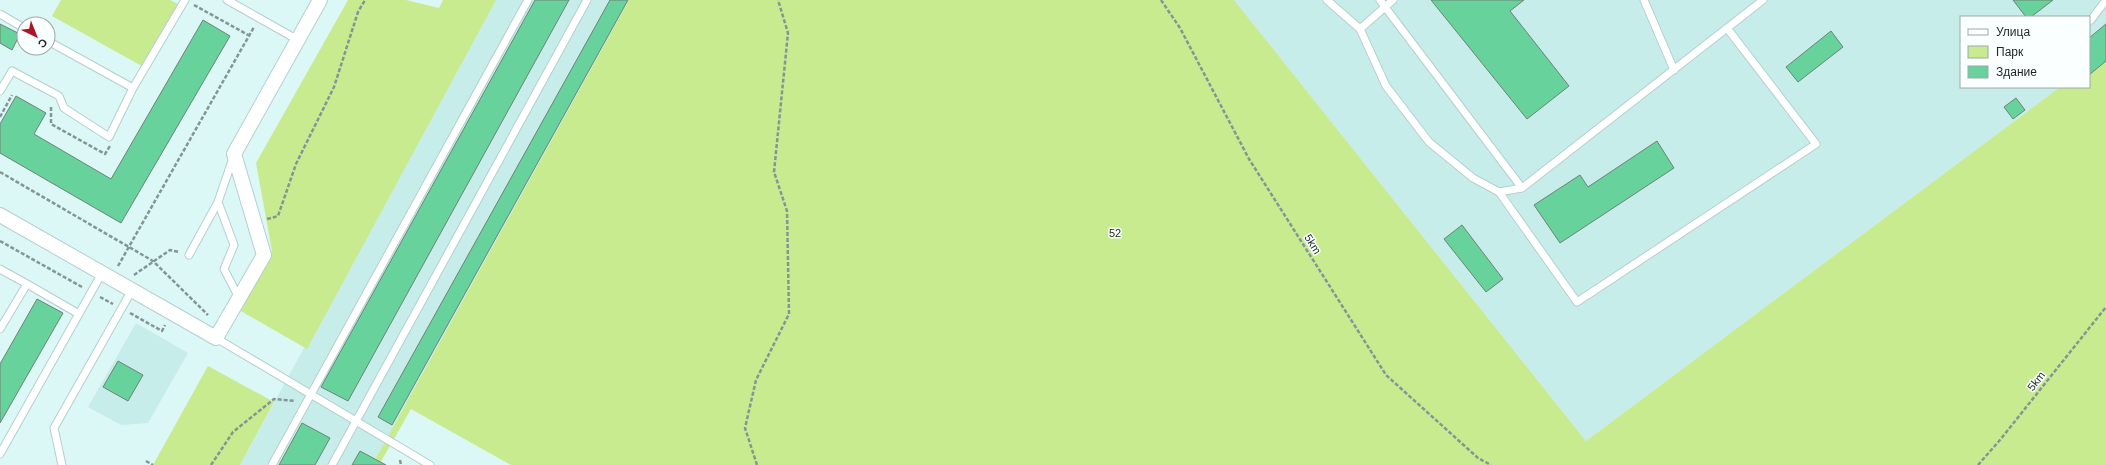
<svg xmlns="http://www.w3.org/2000/svg" width="2106" height="465" viewBox="0 0 2106 465" font-family="Arial,sans-serif">
<style>
.built{fill:#c7edeb}
.green{fill:#c9eb90}
.building{fill:#67d29c;stroke:#6e8276}
.lines{fill:none;stroke-linecap:round;stroke-linejoin:round}
.service-casing{stroke:#b4cfce;stroke-width:9}
.minor-casing{stroke:#b4cfce;stroke-width:16}
.path{stroke:#829695;stroke-width:2.5;stroke-dasharray:4 2;stroke-linecap:butt}
.service{stroke:#fff;stroke-width:7}
.minor{stroke:#fff;stroke-width:14}
.labels{text-anchor:middle;dominant-baseline:central;stroke-width:3;stroke-linejoin:round;paint-order:stroke}
.park-label{font-size:11px;fill:#222f08;stroke:#faffff}
.street-label{font-size:11px;fill:#1a2524;stroke:#faffff}
</style>
<rect width="100%" height="100%" fill="#dbf7f6"/>
<!-- built -->
<path class="built" d="M494 0H629L372 465H240Z
M1234 0H2106V53L2089 65V17H1961V87H2060L1586 441Z
M136 323 188 353 148 423 121 425 88 407Z"/>
<!-- green -->
<path class="green" d="M61 0H170L182 6 147 69 52 16Z
M348 0H406L439 8 443 0H496L307 349 239 310 272 251 256 163Z
M629 0H1234L1586 441 2060 87H2089V65L2106 53V465H511L411 409 379 465H372Z
M208 366 274 402 240 465H153Z"/>
<!-- building -->
<path class="building" d="M535 0H569L348 401 321 387Z
M610 0H628L392 425 378 417Z
M1431 0H1524L1510 11 1569 86 1527 119Z
M2013 0H2053L2031 17H2026Z
M203 20 230 36 121 223 0 153V124L16 96 46 113 34 134 111 179Z
M0 24 20 34 12 50 0 43Z
M2106 24V61L2089 75V38Z
M1831 31 1843 47 1798 82 1786 67Z
M2016 98 2025 110 2013 119 2004 107Z
M1657 141 1674 168 1560 243 1534 205 1580 175 1588 187Z
M1462 225 1503 279 1486 292 1444 239Z
M37 299 63 313 0 423V364Z
M118 361 143 375 128 401 103 387Z
M302 423 330 438 315 465H279Z
M360 451 386 465H352Z"/>
<g class="lines">
<!-- service casing -->
<g class="service-casing">
<path id="service" d="M227 0 298 40
M1327 0 1360 29 1386 86 1429 142 1473 178 1499 192 1522 188
M1380 0 1385 7 1393 0
M1644 0 1674 70
M0 14 24 28
M2091 20 2106 0
M1360 29 1385 7 1522 188 1763 0
M48 41 133 88 185 0
M0 91 12 71 59 96 64 108 109 137 133 88
M233 158 218 202 234 245 224 269 239 298
M1499 192 1577 302 1816 144 1727 28
M189 255 218 202
M0 269 27 284
M0 329 27 284 79 314
M216 338 430 465
M0 454 102 273
M62 465 54 428 132 290
M272 465 528 0
M332 465 587 0"/>
</g>
<!-- minor casing -->
<g class="minor-casing">
<path id="minor" d="M0 215 216 338 264 255 234 154 320 0"/>
</g>
<!-- path -->
<path class="path" d="M1161 0 1180 28 1249 159 1386 375 1478 458 1491 465
M194 5 250 36
M51 107V124L105 154 110 146
M0 117 12 95
M0 172 153 261 208 315
M267 219 278 216 296 164 334 87 358 12 365 0
M0 241 82 287
M118 266 254 27
M134 275 170 250 179 252
M100 297 113 304
M130 313 162 331 165 325
M400 460 401 465
M146 461 153 465
M211 465 233 432 274 399 295 401
M757 465 745 428 756 380 789 314 787 211 774 172 788 33 778 0
M1978 465 2000 440 2106 307"/>
<!-- service -->
<use href="#service" class="service"/>
<!-- minor -->
<use href="#minor" class="minor"/>
</g>
<g class="labels">
<!-- park labels -->
<g class="park-label">
<text x="1115" y="233">52</text>
</g>
<!-- street labels -->
<g class="street-label">
<text transform="translate(1313 244) rotate(58)">5km</text>
<text transform="translate(2036 381) rotate(-52)">5km</text>
</g>
</g>
<!-- legend -->
<rect x="1960" y="16" width="130" height="72" fill="#faffff" stroke="#a0a8a7"/>
<rect x="1968" y="29" width="20" height="6" fill="#ffffff" stroke="#a0a8a7"/>
<text x="1996" y="36" font-size="12" fill="#1a2524">Улица</text>
<rect x="1968" y="46" width="20" height="12" fill="#c9eb90" stroke="#a0a8a7"/>
<text x="1996" y="56" font-size="12" fill="#1a2524">Парк</text>
<rect x="1968" y="66" width="20" height="12" fill="#67d29c" stroke="#a0a8a7"/>
<text x="1996" y="76" font-size="12" fill="#1a2524">Здание</text>
<!-- north arrow -->
<g transform="translate(36 36) rotate(137)"><circle r="19" fill="#faffff" stroke="#a0a8a7"/>
<path d="M0-3L7 15L0 10L-7 15Z" fill="#ab1625"/>
<text y="-6" font-size="11" font-weight="bold" text-anchor="middle" fill="#1a2524">С</text>
</g>
</svg>
